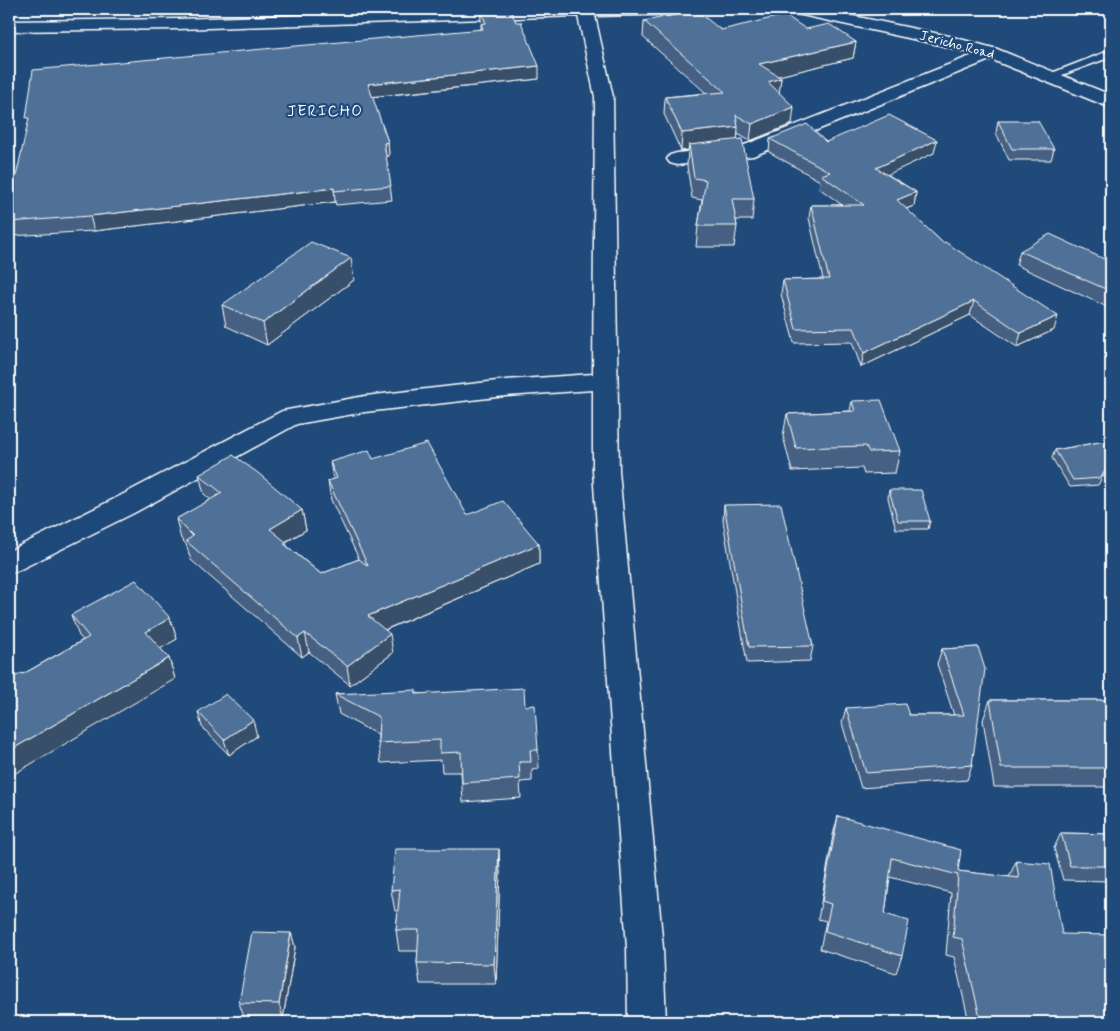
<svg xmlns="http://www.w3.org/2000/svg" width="1120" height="1031" viewBox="0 0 1120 1031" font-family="Mynerve,sans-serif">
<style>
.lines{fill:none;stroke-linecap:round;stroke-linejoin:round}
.lane-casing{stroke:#fff;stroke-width:3}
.street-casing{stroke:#fff;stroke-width:3}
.secondary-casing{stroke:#fff;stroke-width:3}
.lane{fill:#1f4a7a;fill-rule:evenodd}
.street{fill:#1f4a7a;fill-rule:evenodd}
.secondary{fill:#1f4a7a;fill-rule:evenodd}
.wall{fill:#456182;stroke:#fff}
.shaded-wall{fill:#384f6a;stroke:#fff}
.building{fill:#507197;stroke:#fff}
.labels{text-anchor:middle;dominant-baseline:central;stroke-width:4.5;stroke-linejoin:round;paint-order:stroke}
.far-street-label{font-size:14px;fill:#fff;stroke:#1f4a7a}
.far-quarter-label{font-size:16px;letter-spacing:1px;fill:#fff;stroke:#1f4a7a}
</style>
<rect width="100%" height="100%" fill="#1f4a7a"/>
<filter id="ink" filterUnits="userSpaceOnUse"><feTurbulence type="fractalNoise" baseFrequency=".02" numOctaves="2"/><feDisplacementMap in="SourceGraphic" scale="10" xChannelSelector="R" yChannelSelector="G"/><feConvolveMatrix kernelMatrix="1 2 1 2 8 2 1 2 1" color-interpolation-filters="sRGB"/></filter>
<g filter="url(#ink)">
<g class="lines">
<!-- lane casing -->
<g class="lane-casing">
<path id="lane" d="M1111 50V57L1054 78H1046L1044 76Z"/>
</g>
<!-- street casing -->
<g class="street-casing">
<path id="street" d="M484 9H695L693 13 687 14 595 16 613 97 619 471 663 948 666 1022H628L627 948 593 471V390L506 396 365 412 297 424 134 513 19 570 9 573V551L114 499 282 411 365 396 506 380 593 374 595 97 578 16 178 29 9 31V21L178 19Z
M991 48 997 49 1000 53 997 57 753 156 677 165 670 163 667 159 670 155 677 153 742 146Z"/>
</g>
<!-- secondary casing -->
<g class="secondary-casing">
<path id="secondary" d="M789 9H820L949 36 997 49 1111 95V108L985 57 940 45 797 14 791 13Z"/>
</g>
<!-- lane -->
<use href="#lane" class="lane"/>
<!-- street -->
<use href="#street" class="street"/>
<!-- secondary -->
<use href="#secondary" class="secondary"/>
</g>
<!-- wall -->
<path class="wall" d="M480 9 539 79 372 97 388 142 389 156 386 157 392 200 336 205 335 202 94 231 10 236 9 231V208L481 29V24H482L481 21Z
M644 21 721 30 806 29 856 42 853 58 778 76 781 78 779 92 792 124 750 141 738 134 737 140 754 199 752 220H736L737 226 734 247H696L698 226 702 200 692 198 687 166 688 150 681 151 664 114 665 97 706 93 643 37Z
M998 121 1054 149 1051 160H1009L996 133Z
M770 139 826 142 934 153 887 174 916 192 914 206 906 209 943 243 1054 330 1017 347 970 315 861 367 852 342 794 343 781 294 783 280 823 279 809 218 811 205H842L819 188 820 181 769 152Z
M1020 251 1104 259 1111 256V301L1105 306 1016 265Z
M354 280 267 345 226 326 222 305Z
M852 401 900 451 895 473 864 474 862 468 792 471 783 436 787 414 850 411Z
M1111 440V477L1103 476 1098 485 1070 487 1052 458 1055 450Z
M373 459 467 515 539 544V564L385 630 393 653 350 685 309 652 302 657 191 560 186 544 181 539 176 519 211 500 204 494 199 475 302 510 306 530 286 542 287 546 321 574 359 559 331 500 328 481 333 479 330 462Z
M889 490 930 521 928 529H896L888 498Z
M724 505 813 646 810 661 747 663 723 521Z
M71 615 170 618 177 639 160 648 169 658 175 679 23 674 83 640 79 636Z
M978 647 972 765 967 780 861 788 842 723 846 708 909 715H954L937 664 942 649Z
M416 693 525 706 538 750 539 769 532 770V781L520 782 521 798 463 802 461 772H442L441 760 381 763 378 743V735L339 714 335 694Z
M990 700H1111V787H994L983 720Z
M198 712 257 736 229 755 202 727Z
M838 816 958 871 1009 877 1016 861 1062 934 1111 1022H969L954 957 946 955 951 893 890 877 885 914 902 956 896 973 820 949 826 921 818 919 833 835Z
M1061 833 1111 834V881L1063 880 1054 848Z
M500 871 496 984H420L417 963 418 951H399L396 930 398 911H395L391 890Z
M291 933 295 947 283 1018 244 1017 239 1003Z"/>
<!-- shaded-wall -->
<path class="shaded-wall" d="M856 42 853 58 758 81 759 64Z
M539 66V79L369 97 368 84Z
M781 78 779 94 768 82Z
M794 107 792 124 750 141 752 124Z
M738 127 737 145H689L688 150 681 151 682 133Z
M937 140 934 153 874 181 876 168Z
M388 142 389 156 386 157 384 143Z
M334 188 335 202 94 231 90 216Z
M916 192 914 206 894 213 897 200Z
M351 258 354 280 267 345 263 323Z
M1110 291H1111V301L1105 306Z
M974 301 970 315 861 367 864 353Z
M1058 316 1054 330 1017 347 1021 333Z
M302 510 306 530 274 548 270 529Z
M539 544V564L370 636 368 616Z
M170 618 177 639 153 653 146 632Z
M305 633 309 652 302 657 298 638Z
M390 634 393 653 350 685 347 666Z
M169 658 175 679 9 777V751Z
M253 720 257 736 229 755 224 740Z
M499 849 500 871 496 984 494 964Z
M291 933 295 947 283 1018 279 1004Z"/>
<!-- building -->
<path class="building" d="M480 9H510L516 22H521L539 66 368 84 388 142 384 143 391 186 334 191V188L90 216 9 222V208L29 118H26L33 70 483 29 481 24 486 23Z
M697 11 721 30 785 15 806 29 829 24 856 42 759 64 781 78 768 82 794 107 752 124 736 115 738 127 682 133 665 97 725 92 644 21Z
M889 115 937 140 876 168 916 192 897 200 943 243 945 242 1058 316 1021 333 974 301 864 353 854 328 796 329 783 280 829 279 811 205H864L821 175 830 172 770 139 807 124 826 142Z
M998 121H1038L1054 149H1012Z
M742 139 754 199H732L737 226H698L706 180 694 178 689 145Z
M1050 234 1104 259 1109 255 1111 256V291H1110L1020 251Z
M311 242 351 258 263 323 222 305Z
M881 400 900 451 869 452 866 446 796 448 787 414 855 411 852 401Z
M1111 440V469L1106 468 1101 478 1073 480 1055 450Z
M427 443 467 515 503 501 539 544 368 616 390 634 347 666 305 633 298 638 186 541 193 536 176 519 222 493 199 475 233 455 258 473 302 510 270 529 286 542 284 544 321 574 359 559 368 566 328 481 337 478 330 462 369 450 373 459Z
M889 490H921L930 521H898Z
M781 504 813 646 749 647 724 505Z
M136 580 170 618 146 632 169 658 9 751V680L22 673 23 674 89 637 71 615Z
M978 647 985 669 972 765 866 773 846 708 905 704 909 715H964L942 649Z
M524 688 525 706 535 705 538 750H530L531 762H519L520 779 462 783 461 752 440 753V740L378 743 379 717 335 694 416 690V694Z
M226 694 253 720 224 740 198 712Z
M990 700H1111V768H1001Z
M838 816 961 850 958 871 1019 878 1016 861 1050 864 1062 934 1111 935V1022H981L962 939 953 937 958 875 892 858 885 914 909 921 902 956 825 931 831 904 822 901Z
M1061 833 1111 834V866H1070Z
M395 849H499L494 964 417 963 419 930H396L400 889 391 890Z
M252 932 291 933 279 1004 239 1003Z"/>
</g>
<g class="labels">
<!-- far-street labels -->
<g class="far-street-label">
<text transform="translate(957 45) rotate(15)">Jericho Road</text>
</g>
<!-- far-quarter labels -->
<g class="far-quarter-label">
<text x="325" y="111">JERICHO</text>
</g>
</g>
<!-- margin -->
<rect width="1120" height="1031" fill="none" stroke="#1f4a7a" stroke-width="30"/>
<rect x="15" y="15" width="1090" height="1001" fill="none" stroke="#fff" stroke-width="2" filter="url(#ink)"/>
</svg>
